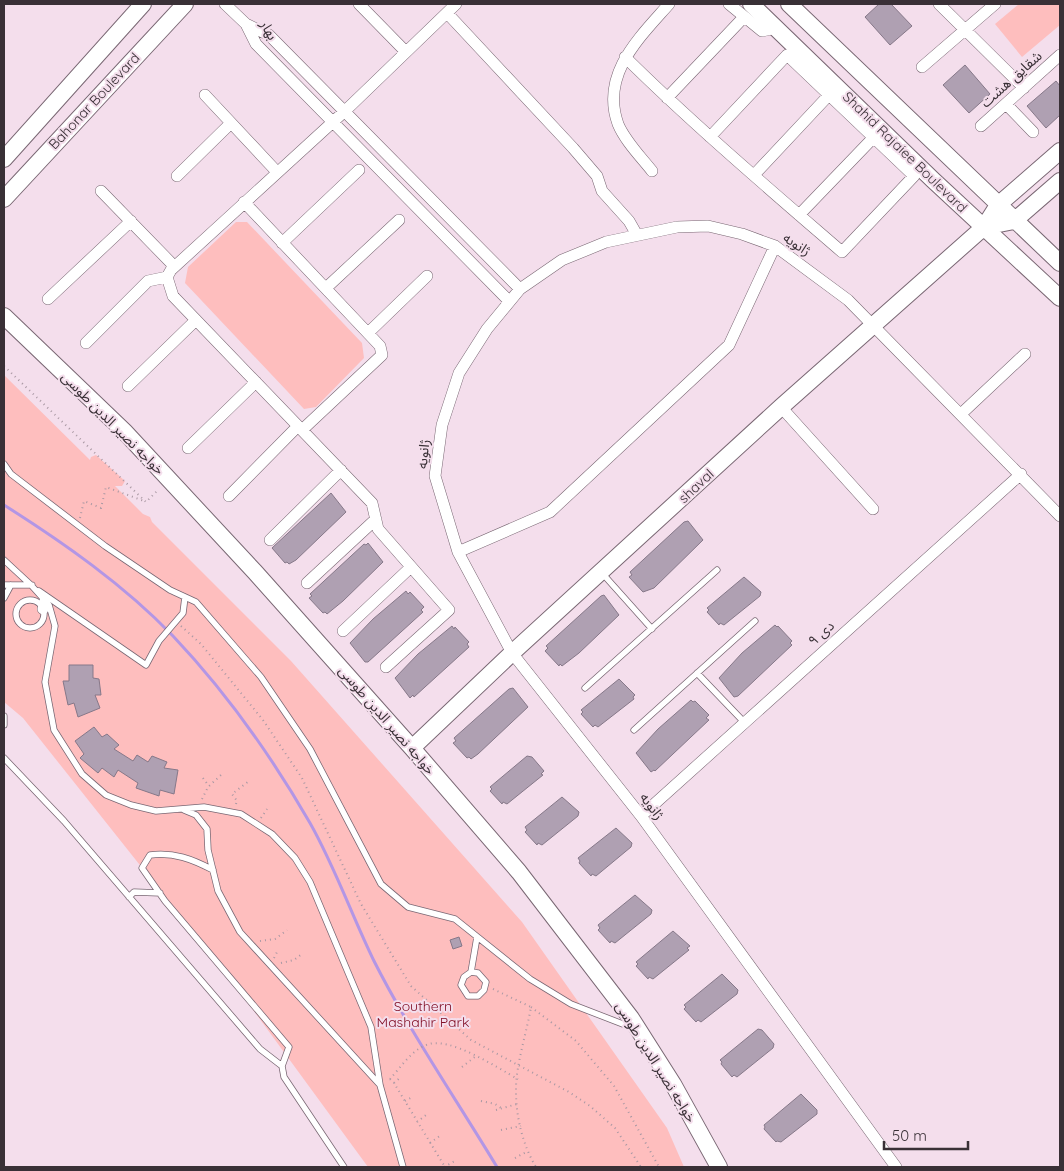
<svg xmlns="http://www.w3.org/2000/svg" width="1064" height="1171" viewBox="0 0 1064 1171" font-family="Quicksand,'Noto Sans Arabic',sans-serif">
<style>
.green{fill:#febebe}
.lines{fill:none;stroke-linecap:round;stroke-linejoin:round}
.stream{stroke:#b396e5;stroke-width:3}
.building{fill:#afa0b2;stroke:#867889}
.lane-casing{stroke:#796773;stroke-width:7}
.street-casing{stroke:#796773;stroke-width:12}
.secondary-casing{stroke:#796773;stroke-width:18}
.path{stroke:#a998a3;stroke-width:2;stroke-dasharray:1 4;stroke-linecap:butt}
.lane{stroke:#fff;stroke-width:5.5}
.street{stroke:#fff;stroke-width:11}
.secondary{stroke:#fff;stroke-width:16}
.labels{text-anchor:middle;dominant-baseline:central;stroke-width:4;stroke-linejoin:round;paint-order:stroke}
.street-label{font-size:14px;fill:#393036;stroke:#f4deec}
.park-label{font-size:14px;fill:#810f26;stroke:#f4deec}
</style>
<rect width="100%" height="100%" fill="#f4deec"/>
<!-- green -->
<path class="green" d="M1019 4H1060V25L1022 57 995 24Z
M236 222H247L362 343 364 358 316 407 304 409 185 283 188 267Z
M4 375 90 460 91 457 96 455 125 481 122 486H115L143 514 150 517 152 522 291 661 522 922 667 1128 684 1167H368L232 981 23 718 4 702Z"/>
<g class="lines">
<!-- stream -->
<path class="stream" d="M4 505C64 543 124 585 173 636 226 692 272 757 310 823 335 867 352 916 374 961 410 1032 456 1099 497 1167"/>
</g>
<!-- building -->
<path class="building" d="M879 4H891L912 26 890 45 865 17Z
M965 65 990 94 969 113 943 85Z
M1056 81 1060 86V115L1046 128 1027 106Z
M331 493 346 512 296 560 289 564 287 562 285 563 272 548Z
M688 521 703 540 654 588 643 592 629 577 632 575 630 572 684 522Z
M368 543 383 562 343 601 327 614 325 612 323 613 309 598 312 596 310 594 364 544 366 545Z
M744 577 761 592 760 596 724 625 720 623 719 625 707 612 709 610 707 608Z
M406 591 408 594 410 592 424 607 421 610 423 612 368 662H365L350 643 373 619Z
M604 595 619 615 579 653 562 666 560 664 559 666 545 651 548 648 546 646 601 596Z
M775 625 777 627 778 626 792 641 790 643 792 645 738 696 734 697 719 678 742 653Z
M452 626 454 629 455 627 469 642 467 644 469 647 414 697 413 695 410 698 395 678 418 654Z
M69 665H93V678L99 679 101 695H95L100 708 78 717 74 703 68 705 63 681H69Z
M619 679 635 695 633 697 634 699 598 727 595 725 593 727 581 714 583 712 581 710Z
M513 688 528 707 478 754 471 759 469 757 467 758 453 743 456 741 454 738 509 689Z
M691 700 693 702 695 701 709 715 706 718 709 720 655 771 654 770 651 772 636 753 658 729Z
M94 727 102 737 107 734 119 745 114 749 133 761 137 755 148 762 152 756 167 762 164 768 178 770 174 794 160 790 159 796 136 788 138 783 118 770 114 777 102 768 98 773 80 758 84 754 75 741Z
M527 756 532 757 544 771 541 774 543 775 507 804 503 802 502 804 490 791 492 789 490 787Z
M562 797 579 812 578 816 542 845 538 843 537 845 525 832 527 830 525 827Z
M616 828 632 843 631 847 596 876 592 874 591 876 579 863 580 861 578 858Z
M635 895 652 910 651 914 615 943 611 941 610 943 598 930 600 928 598 925Z
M673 931 690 946 687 948 689 950 653 979 649 977 648 979 636 966 638 964 636 962Z
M459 937 462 946 453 949 450 940Z
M722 974 738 990 737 994 701 1022 698 1020 696 1022 684 1009 686 1007 684 1005Z
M758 1029 762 1030 774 1044 773 1048 737 1077 734 1075 732 1077 721 1064 722 1062 720 1060Z
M801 1094 817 1110V1114L781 1142 777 1141 776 1142 764 1129 765 1127 764 1125Z"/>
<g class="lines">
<!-- lane casing -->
<g class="lane-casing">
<path id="lane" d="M4 464 11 474 105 546 170 590 196 602 261 677 310 749 381 884 408 907 455 919 530 979 571 1004 633 1028
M4 560 31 585 49 605 55 626 45 682 54 730 82 774 106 795 131 805 156 811 204 807 241 814 272 834 295 858 310 882 371 1027 380 1085 403 1167
M602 573 652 629
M4 585H32
M39 591 146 665 159 641 183 613 185 597
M4 598 11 585
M16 614a14 14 0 1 1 28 0a14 14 0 1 1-28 0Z
M697 673 744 722
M585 688 717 570
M4 716V725
M634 730 755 621
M4 758 64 821 260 1049 282 1066 284 1077 344 1167
M184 810 196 815 207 829 208 850 218 891 240 932 380 1085
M213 870C192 859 174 852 150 855L142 868 165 901 289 1047 282 1066
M129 897 134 892 160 893
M471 972 478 973 486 982 484 990 478 996H468L461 985 464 977 471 972 477 937"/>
</g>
<!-- street casing -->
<g class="street-casing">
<path id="street" d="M225 4 246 24 269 35 520 289
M359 4 406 52
M729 4 762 31 776 28
M939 4 1024 88
M447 13 573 148 597 176 602 191 629 221 637 235
M246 24 256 44 509 301
M625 57C694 125 768 188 842 252L914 176 787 55 710 137
M922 67 995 4
M205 95 277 172
M667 98 744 17
M1006 104 1033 132
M981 126 1060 55
M652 171C641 157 625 141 618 124 600 74 640 37 669 4
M754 175 829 95
M177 176 231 123
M101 191 174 266
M244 202 380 346 382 355 302 430
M799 215 874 137
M282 243 359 170
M326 288 399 220
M48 299 131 221
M368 333 427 276
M86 343 148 281 167 277
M128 386 196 320
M781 407 873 509
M961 414 1025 354
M188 448 256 382
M229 496 298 426
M270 540 341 470
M458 552 550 512 729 345 775 246
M307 583 376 519
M43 609 45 601
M343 631 411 567
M386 667 449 610 378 529 372 503 173 296 167 277 171 270 346 110 456 4
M641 816 1021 474
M896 1167 641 816 512 653 458 552 435 476 442 425 459 373 487 329 520 289 562 260 606 242 677 227 708 226 742 234 775 246 848 300 1060 516"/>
</g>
<!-- secondary casing -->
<g class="secondary-casing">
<path id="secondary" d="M751 4 933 180 1060 298
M789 4 1060 263
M4 159 143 4
M4 199 185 4
M984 227 1014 221 1060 181
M4 316 124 431 255 572 412 748 519 872 631 1018 673 1084 719 1167
M412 748 512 653 781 407 984 227 998 205 1060 151"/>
</g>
<!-- path -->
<path class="path" d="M4 366 146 502 159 489
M80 518 84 501 101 508 106 487 144 501
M181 626 201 644 263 720 302 778 361 904 411 986 471 1040 569 1092 590 1106 615 1128 641 1167
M203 778 209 786
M202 799 208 787 221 775
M236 804 237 801 232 794 249 781
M261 818 267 809
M260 941 275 939 287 930
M274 958 277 952
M281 963 294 960 302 954
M493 989 531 1007C527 1031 515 1068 516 1092 516 1117 523 1146 536 1167
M531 1007 576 1041 614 1086 659 1167
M462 1067 476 1056
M390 1079C400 1068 412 1050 426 1045 449 1035 497 1068 518 1079
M390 1079 394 1083 445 1167
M394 1083 401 1077
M405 1101 412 1097
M481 1101 495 1104 501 1108
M496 1110 517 1104
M417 1122 426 1115
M501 1130 521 1126
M430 1143 441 1135
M515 1158 528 1151
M444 1167 455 1161"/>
<!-- lane -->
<use href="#lane" class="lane"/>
<!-- street -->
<use href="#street" class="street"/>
<!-- secondary -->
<use href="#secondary" class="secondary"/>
</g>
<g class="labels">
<!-- street labels -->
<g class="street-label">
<text transform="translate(269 30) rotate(60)">بهار</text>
<text transform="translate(1011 79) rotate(-42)">شقایق هشت</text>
<text transform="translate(94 101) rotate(-47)">Bahonar Boulevard</text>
<text transform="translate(905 152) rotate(44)">Shahid Rajaiee Boulevard</text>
<text transform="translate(797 244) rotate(34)">ژانویه</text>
<text transform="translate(113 423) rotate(45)">خواجه نصیر الدین طوسی</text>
<text transform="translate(423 454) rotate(-84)">ژانویه</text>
<text transform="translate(696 486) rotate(-43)">shaval</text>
<text transform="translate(821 633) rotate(-42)">۹ دی</text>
<text transform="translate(387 720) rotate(49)">خواجه نصیر الدین طوسی</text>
<text transform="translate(652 806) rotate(53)">ژانویه</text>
<text transform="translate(656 1062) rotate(58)">خواجه نصیر الدین طوسی</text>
</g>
<!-- park labels -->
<g class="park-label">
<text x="423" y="1006">Southern<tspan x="423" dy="16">Mashahir Park</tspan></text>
</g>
</g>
<!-- border -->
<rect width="1064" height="1171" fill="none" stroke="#393036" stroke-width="10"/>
<!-- scale -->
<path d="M884 1141v8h84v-8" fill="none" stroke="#393036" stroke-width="2.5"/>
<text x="892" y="1141" font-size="15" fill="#393036" stroke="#f4deec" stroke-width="4" paint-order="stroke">50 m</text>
</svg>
